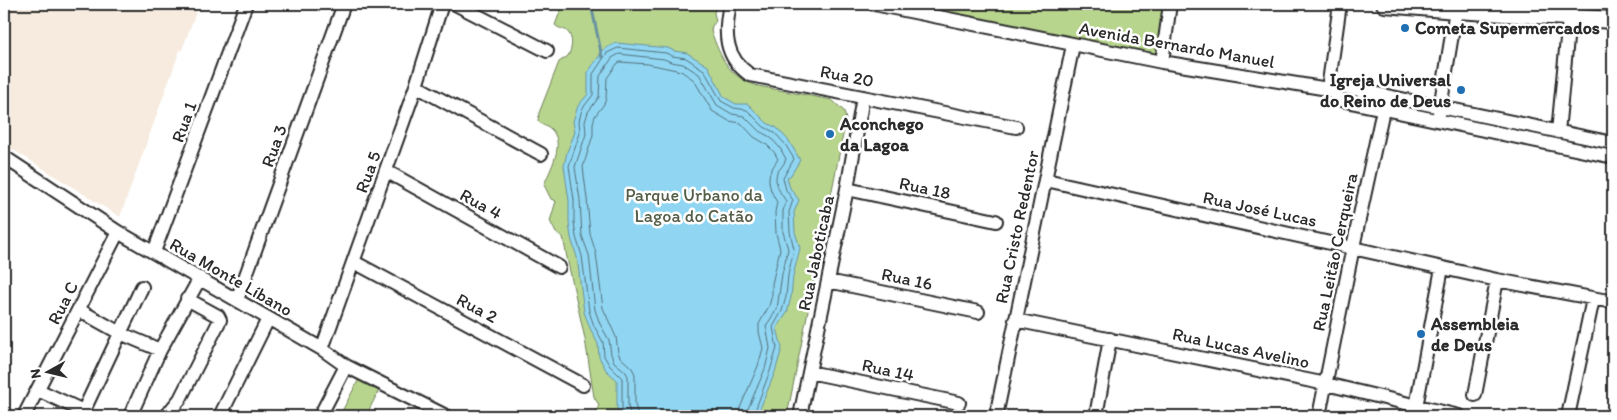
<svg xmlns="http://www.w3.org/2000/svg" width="1617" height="420" viewBox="0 0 1617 420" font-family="Itim,sans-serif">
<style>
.built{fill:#f6ebde}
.green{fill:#b7d58d;stroke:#71805c}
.water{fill:#90d6f2;stroke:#6892a2}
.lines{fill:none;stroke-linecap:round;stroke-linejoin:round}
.shore{stroke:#536f7b;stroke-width:1}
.stream{stroke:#6892a2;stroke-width:3}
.minor-casing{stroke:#2b2b2b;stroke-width:16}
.major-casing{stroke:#2b2b2b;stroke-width:20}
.minor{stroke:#fff;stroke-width:12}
.major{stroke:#fff;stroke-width:16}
.poi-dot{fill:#1f6fb2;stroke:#fff;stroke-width:2}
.labels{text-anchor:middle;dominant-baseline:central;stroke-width:5;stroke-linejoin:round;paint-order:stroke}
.poi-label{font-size:18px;font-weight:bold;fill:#2b2b2b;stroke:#fff;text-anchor:start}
.street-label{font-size:18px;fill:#2b2b2b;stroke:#fff}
.park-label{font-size:18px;fill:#555e48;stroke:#fff}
</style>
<rect width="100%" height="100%" fill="#fff"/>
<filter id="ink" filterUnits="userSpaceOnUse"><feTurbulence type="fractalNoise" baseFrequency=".02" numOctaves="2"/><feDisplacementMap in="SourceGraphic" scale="10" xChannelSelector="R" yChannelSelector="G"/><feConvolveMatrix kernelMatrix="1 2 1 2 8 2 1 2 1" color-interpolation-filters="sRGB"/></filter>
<g filter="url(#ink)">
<!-- built -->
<path class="built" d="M4 4H199L182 50H180L120 217 4 144Z"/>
<!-- green -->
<path class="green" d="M563 4H716L714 13 716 21 712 26 711 31C721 58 728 77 758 86L832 100 844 111 846 120 787 416H594L599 405 594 397 585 339 567 258 563 237 556 233 550 221 556 201 551 199 544 185C550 169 566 144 551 129 547 125 542 125 538 121L539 113 559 62 568 56C572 49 574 38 567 31 562 28 559 29 555 25Z
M909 4H1170L1159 55Z
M359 379 379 390 366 416H342L340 415Z"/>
<!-- water -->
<path class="water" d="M616 43 668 48 674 51 687 53 708 66 724 97 736 104H748L767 123 777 128 789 141 800 160 791 175 787 178 790 188 799 200 794 212 795 232 800 248 793 276 791 297 787 313 777 328 782 348 775 372 757 416H620L617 409V380L606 370 599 357 598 344 590 328 584 312 577 257 571 238 569 223V201L564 166 567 152 575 132 573 121 578 106 588 94V72L604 49Z"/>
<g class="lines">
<!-- shore -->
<path class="shore" d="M624 416 622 408V378L610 366 604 356 603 342 594 326 589 311 582 256 576 237 574 222V200L569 166 580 133 579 121 582 109 593 95V74L607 53 618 48 666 53 672 56 686 58 704 70 721 101 734 108 747 110 764 127 774 132 785 144 794 159 783 178 786 190 793 200 789 212 790 232 794 249 788 275 786 297 782 311 773 327 777 348 770 371 753 416
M631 416 628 406V376L625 371 614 362 611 354 609 340 600 324 595 310 589 255 582 236 580 200 575 167 586 134 585 122 588 112 599 97 600 76 612 58 619 54 664 59 671 62 683 64 699 74 717 105 732 114 744 116 759 131 770 137 780 148 786 159C784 165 780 168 777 173 773 183 781 194 786 201L783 211V232L788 249 782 274 777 309 766 326 770 348 765 369 747 411 746 416
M638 416 635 404V374L632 368 620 357 618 352 616 337 603 308 596 253 590 234 587 199 583 167 593 135V123L595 116 604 104 606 99 607 78 617 64 620 62 648 64 681 71 694 80 712 111 729 121 741 123 754 137 766 144 774 152 778 159C776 163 773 166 771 170 766 180 771 193 777 202L775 212 776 233 780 249 772 284V295L769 306 759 324V332L763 348 758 366 740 408 739 416"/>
<!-- stream -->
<path class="stream" d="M591 4 602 57"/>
<!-- minor casing -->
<g class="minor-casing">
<path id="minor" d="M455 4 547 51
M730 4C724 33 724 57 750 75L1016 127
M874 4 1162 62 1328 89 1344 87 1613 143
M1162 62 1170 4
M416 86 541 154
M1328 89 1341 100 1613 157
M1328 89 1340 4
M1439 114 1456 10
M1558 132 1569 18
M4 157 118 232 322 349 346 366 446 416
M386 171 559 267
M1046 180 1497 280 1613 302
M847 189 996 221
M154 252 246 4
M354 262 583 385
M828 281 978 312
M237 300 344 4
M79 310 120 333 160 350
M1015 320 1326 384 1459 416
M322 349 416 86 442 4
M809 372 959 403
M38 390 81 410H84L142 287
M1475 395 1497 280
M1416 407 1442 268
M24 416 118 232
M130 416 160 350 200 278
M166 416 180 399 220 320 218 316 187 299
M220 416 268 319
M320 416 346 366
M800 416 847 189 863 97
M996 416 1073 45
M1096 416 1110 339
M1319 416 1353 247 1386 96
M1568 416 1593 299"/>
</g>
<!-- major casing -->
<g class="major-casing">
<path id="major" d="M1385 4 1456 10 1613 20"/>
</g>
<!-- minor -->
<use href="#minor" class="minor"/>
<!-- major -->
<use href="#major" class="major"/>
</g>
</g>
<!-- markers -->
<g class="poi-dot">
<circle cx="1405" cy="28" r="5"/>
<circle cx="1461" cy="90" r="5"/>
<circle cx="830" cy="134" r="5"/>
<circle cx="1421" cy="334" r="5"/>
</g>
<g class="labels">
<!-- poi labels -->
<g class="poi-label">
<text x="1415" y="28">Cometa Supermercados</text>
<text x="1451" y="80" text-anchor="end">Igreja Universal<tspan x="1451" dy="21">do Reino de Deus</tspan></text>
<text x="840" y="124">Aconchego<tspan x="840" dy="21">da Lagoa</tspan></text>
<text x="1431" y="324">Assembleia<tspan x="1431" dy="21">de Deus</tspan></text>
</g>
<!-- street labels -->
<g class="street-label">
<text transform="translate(1177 45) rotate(10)">Avenida Bernardo Manuel</text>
<text transform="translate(847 76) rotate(11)">Rua 20</text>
<text transform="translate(184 122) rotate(-70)">Rua 1</text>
<text transform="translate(274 146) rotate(-70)">Rua 3</text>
<text transform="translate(368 172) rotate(-70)">Rua 5</text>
<text transform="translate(925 188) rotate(12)">Rua 18</text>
<text transform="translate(481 204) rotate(29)">Rua 4</text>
<text transform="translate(1260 209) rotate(12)">Rua José Lucas</text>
<text transform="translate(1017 227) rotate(-78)">Rua Cristo Redentor</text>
<text transform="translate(1335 252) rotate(-78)">Rua Leitão Cerqueira</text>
<text transform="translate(816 253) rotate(-78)">Rua Jaboticaba</text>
<text transform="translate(231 277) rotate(30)">Rua Monte Líbano</text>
<text transform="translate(907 279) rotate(12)">Rua 16</text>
<text transform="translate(63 303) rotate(-63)">Rua C</text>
<text transform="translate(477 308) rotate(28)">Rua 2</text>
<text transform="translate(1241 348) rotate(12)">Rua Lucas Avelino</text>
<text transform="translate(888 370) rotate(12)">Rua 14</text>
</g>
<!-- park labels -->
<g class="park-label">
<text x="694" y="195">Parque Urbano da<tspan x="694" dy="21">Lagoa do Catão</tspan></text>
</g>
</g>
<!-- margin -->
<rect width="1617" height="420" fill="none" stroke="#fff" stroke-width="20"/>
<rect x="10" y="10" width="1597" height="400" fill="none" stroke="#2b2b2b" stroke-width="2" filter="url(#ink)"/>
<!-- north arrow -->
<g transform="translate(48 372) rotate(262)" stroke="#ffffff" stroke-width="4" paint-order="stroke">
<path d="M0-4L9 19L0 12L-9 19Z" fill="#2b2b2b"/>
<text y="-8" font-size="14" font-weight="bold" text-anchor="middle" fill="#2b2b2b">N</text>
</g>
</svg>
